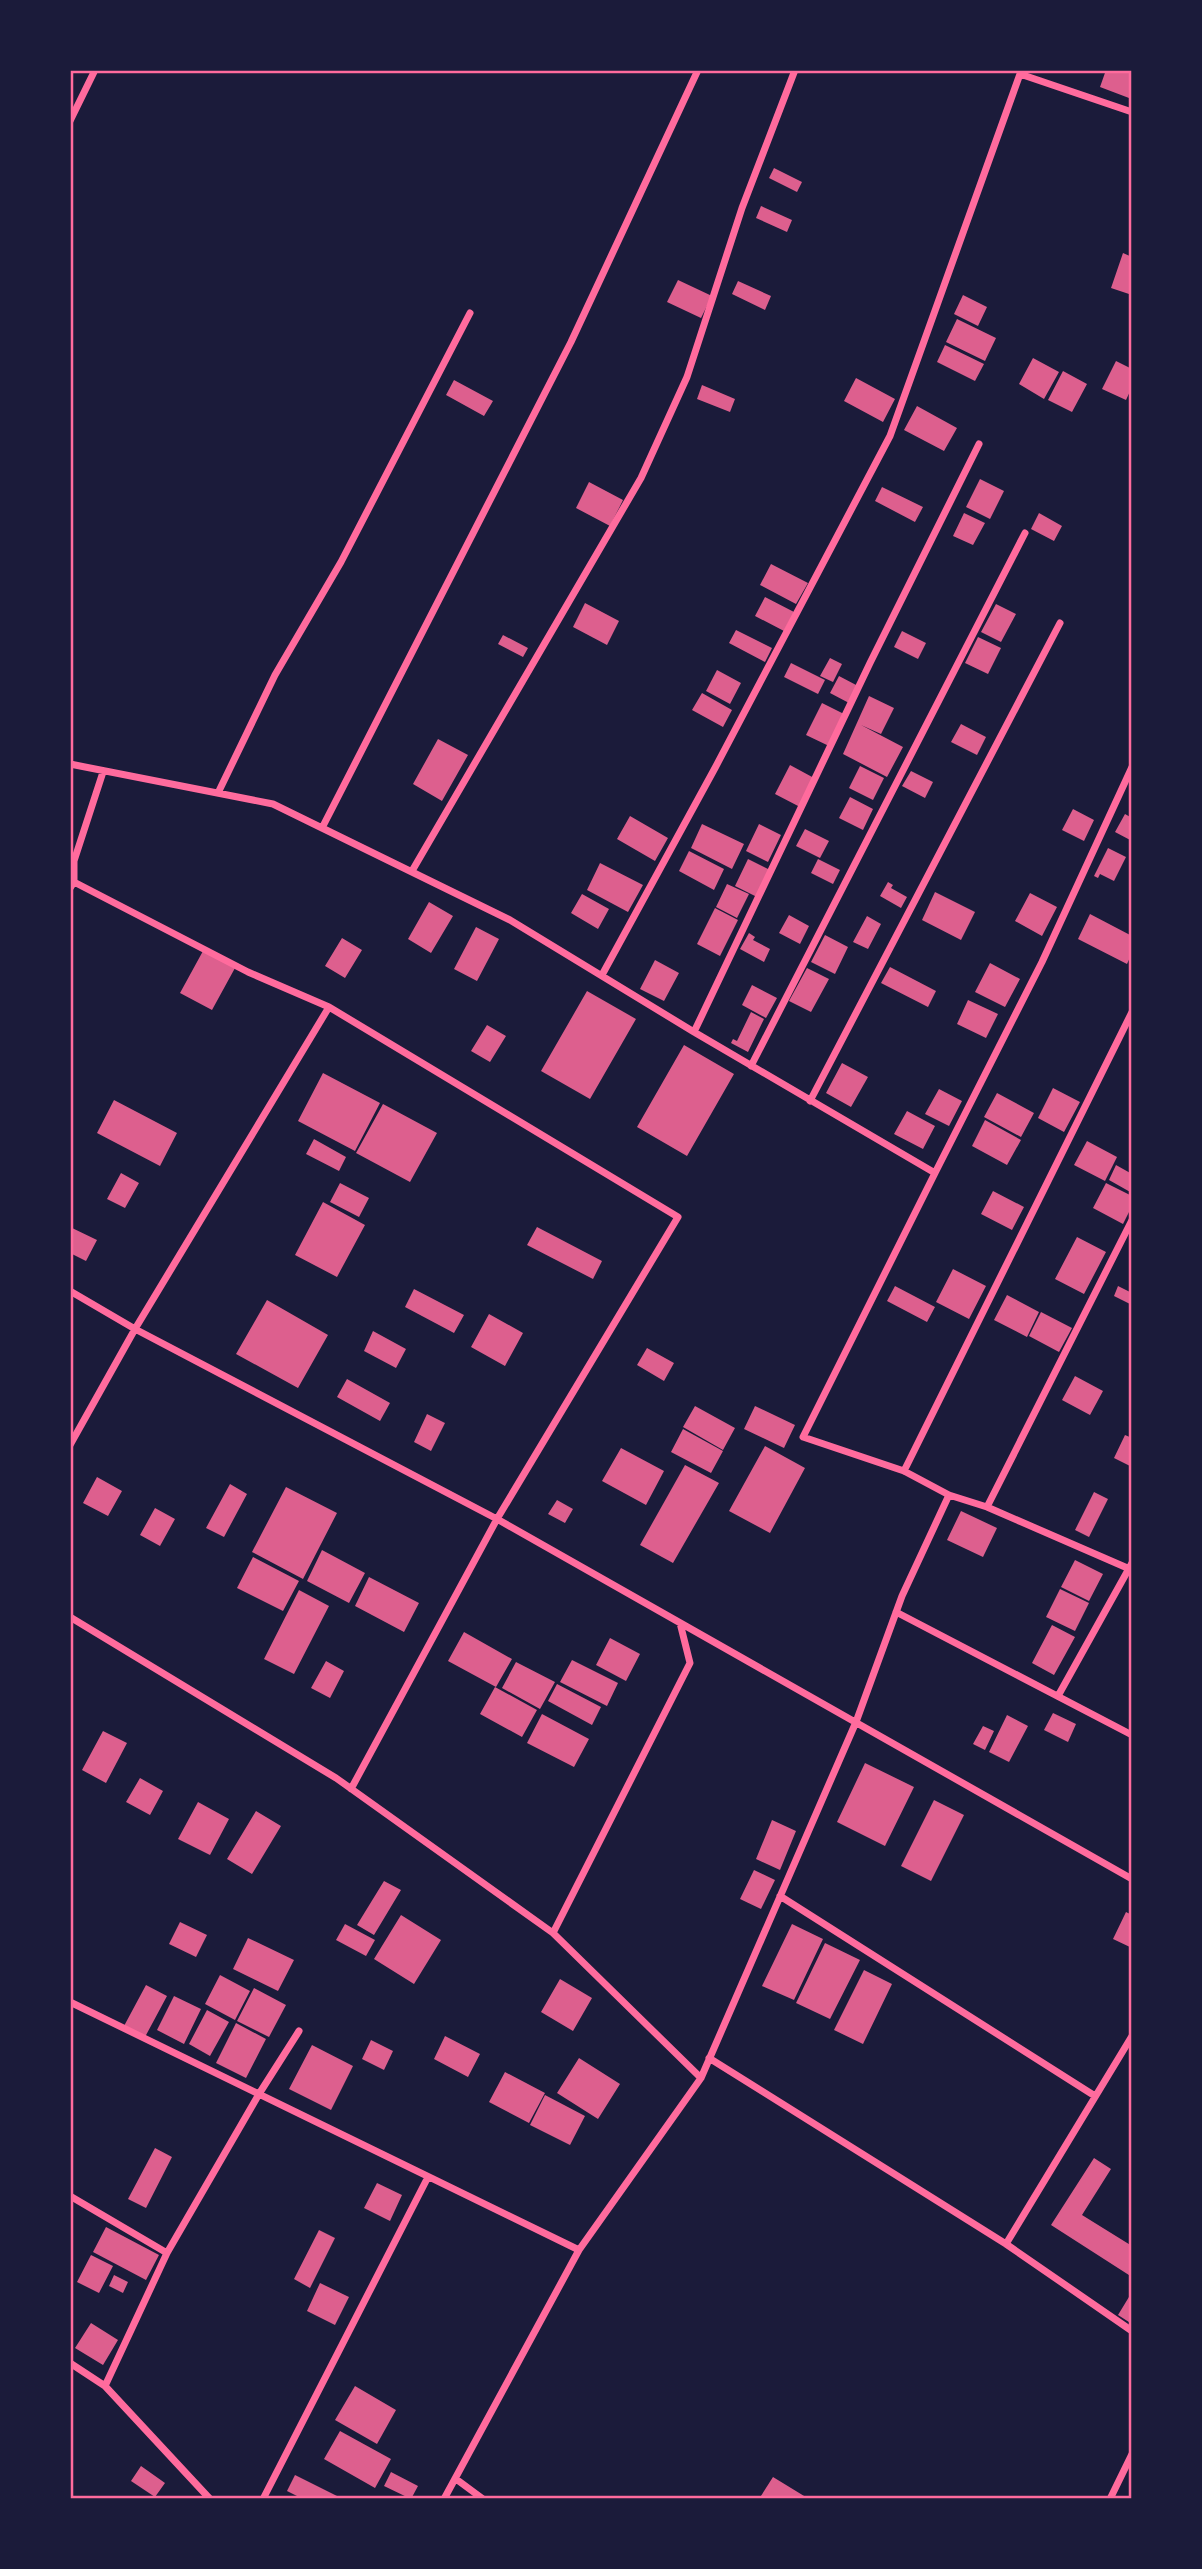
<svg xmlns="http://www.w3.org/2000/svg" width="1202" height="2569" viewBox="0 0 1202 2569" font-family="Inter,sans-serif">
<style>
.building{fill:#dd5f8e}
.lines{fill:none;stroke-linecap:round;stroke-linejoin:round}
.minor{stroke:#ff6b9d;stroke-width:7}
.neatline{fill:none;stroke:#ff6b9d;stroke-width:2.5}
</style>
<rect width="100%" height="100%" fill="#1b1b3a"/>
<!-- building -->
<path class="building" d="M1106 70H1132V91L1129 98 1100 87Z
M774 168 802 182 797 192 769 178Z
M761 206 792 220 787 232 756 218Z
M1123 253 1132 257V295L1111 288Z
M678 280 712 296 701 318 667 302Z
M738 281 771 296 765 310 732 294Z
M963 295 987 307 978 326 954 314Z
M957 319 996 338 985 361 946 342Z
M945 345 984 364 975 381 937 362Z
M1033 358 1059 372 1044 399 1019 384Z
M1116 361 1132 369V387L1126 400 1102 389Z
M1063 371 1087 384 1072 412 1048 400Z
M856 378 895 399 883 422 844 401Z
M454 380 493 401 484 416 446 395Z
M702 385 735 399 730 412 697 399Z
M917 406 957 428 944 451 904 430Z
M980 479 1004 491 990 519 966 507Z
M589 482 623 500 610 526 576 508Z
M882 487 923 507 915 522 875 501Z
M964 513 985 523 973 545 953 536Z
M1039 513 1062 526 1054 541 1031 529Z
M771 564 808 583 796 604 760 585Z
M765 597 794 612 784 631 755 616Z
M585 603 619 621 607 645 573 627Z
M996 604 1016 614 1001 642 981 632Z
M736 630 772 648 765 662 729 643Z
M902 631 926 643 918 659 894 647Z
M503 635 528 648 523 657 498 644Z
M978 637 1001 648 988 674 965 663Z
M830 658 842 664 833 682 820 676Z
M791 663 825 680 818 694 784 677Z
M717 670 741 683 730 704 706 691Z
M839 676 858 686 849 703 830 693Z
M702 693 732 710 723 727 692 710Z
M869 696 894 708 881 734 861 725 903 747 887 777 843 754Z
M822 703 844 714 829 746 806 735Z
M961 724 986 737 977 755 951 742Z
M438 739 468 755 442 801 413 784Z
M790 765 814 778 800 807 775 794Z
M860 766 884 778 873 800 849 788Z
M911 771 933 782 925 798 902 786Z
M850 797 873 809 863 830 839 818Z
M1073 809 1094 820 1084 841 1062 830Z
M1125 814 1132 818V841L1115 832Z
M630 816 668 838 655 861 617 839Z
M702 824 744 844 732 869 691 848Z
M759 824 781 835 768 862 746 851Z
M805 829 829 841 820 858 796 846Z
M1108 848 1126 857 1114 881 1100 874 1098 878 1094 876Z
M689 851 724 869 714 890 679 871Z
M748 859 770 870 757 897 735 886Z
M818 859 840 870 833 884 811 873Z
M600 863 643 885 628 912 587 890Z
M888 882 893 885 891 888 907 897 901 908 880 896Z
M727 884 749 894 737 918 716 907Z
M935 892 975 912 961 940 922 920Z
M1030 893 1057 907 1042 936 1015 921Z
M582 894 609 909 598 929 571 913Z
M429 902 453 916 431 953 408 939Z
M715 908 738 920 720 956 697 944Z
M1090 914 1132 936V953L1127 964 1078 939Z
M789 915 809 926 800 944 779 933Z
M867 916 881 924 868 949 853 942Z
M476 927 499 939 477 981 454 969Z
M749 933 755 937 753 940 770 949 764 962 740 949Z
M825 935 848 947 835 974 811 962Z
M342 938 362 950 345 978 325 966Z
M203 951 235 968 212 1010 180 993Z
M655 960 679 973 664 1001 640 989Z
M990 963 1020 979 1005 1007 975 992Z
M890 967 936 991 928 1007 881 983Z
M807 968 829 979 811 1012 789 1001Z
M752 985 777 998 766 1018 742 1005Z
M587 991 636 1019 590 1099 541 1071Z
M968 1000 998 1014 986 1038 957 1024Z
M751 1012 764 1019 748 1052 731 1043 733 1039 737 1041Z
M487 1025 506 1036 490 1062 471 1051Z
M684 1045 734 1074 687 1156 637 1127Z
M842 1063 868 1077 851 1107 826 1093Z
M323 1073 380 1103 355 1151 298 1121Z
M1053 1088 1080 1102 1064 1132 1038 1118Z
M939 1089 962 1101 949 1126 925 1114Z
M997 1093 1034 1113 1021 1137 984 1117Z
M114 1100 177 1133 160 1166 97 1133Z
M383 1104 437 1133 410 1182 356 1153Z
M907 1111 935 1126 923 1149 894 1134Z
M985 1120 1021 1140 1007 1165 972 1146Z
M314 1139 346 1157 339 1171 306 1154Z
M1087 1141 1117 1157 1105 1181 1074 1165Z
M1116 1165 1132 1174V1193L1109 1180Z
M121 1173 139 1183 125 1208 107 1199Z
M340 1183 369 1198 359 1217 330 1202Z
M1106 1183 1132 1196V1206L1123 1224 1093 1208Z
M993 1191 1024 1207 1012 1230 981 1214Z
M323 1202 365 1225 337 1277 295 1255Z
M70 1227 97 1240 86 1261 70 1253Z
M537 1227 602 1261 593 1279 527 1245Z
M1077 1237 1106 1252 1084 1294 1055 1279Z
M953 1269 986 1286 969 1319 936 1302Z
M895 1286 935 1307 927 1322 887 1301Z
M1118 1286 1132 1293V1305L1114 1296Z
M414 1289 464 1315 454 1333 405 1307Z
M1007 1295 1039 1312 1027 1337 994 1320Z
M267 1300 328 1335 298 1388 236 1354Z
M1041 1312 1072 1328 1059 1352 1029 1336Z
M489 1314 523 1333 505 1366 471 1347Z
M373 1331 406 1349 396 1368 364 1351Z
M647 1348 674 1363 664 1381 637 1365Z
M1075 1376 1103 1391 1090 1415 1062 1400Z
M347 1379 390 1403 380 1421 337 1397Z
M695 1406 735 1428 723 1450 683 1427Z
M755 1406 795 1425 784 1448 744 1429Z
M427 1414 445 1423 431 1451 414 1442Z
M683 1429 723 1451 711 1473 671 1452Z
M1125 1435 1132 1438V1467L1114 1458Z
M765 1446 805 1468 770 1533 729 1511Z
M621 1448 664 1471 646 1505 602 1481Z
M685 1465 719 1483 673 1563 640 1545Z
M97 1477 122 1491 108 1516 83 1503Z
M230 1484 247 1494 224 1537 206 1528Z
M286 1487 337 1513 303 1579 252 1552Z
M1094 1492 1108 1499 1089 1537 1075 1530Z
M557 1500 573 1509 565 1523 548 1514Z
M155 1508 175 1519 160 1546 140 1535Z
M961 1511 997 1528 983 1557 947 1540Z
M322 1550 365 1573 349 1603 307 1581Z
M253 1557 299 1581 283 1611 237 1588Z
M1075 1560 1103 1574 1089 1601 1061 1587Z
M369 1577 419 1603 404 1632 355 1606Z
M1060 1589 1089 1603 1075 1631 1046 1617Z
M299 1590 329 1606 294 1674 264 1659Z
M1052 1625 1075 1637 1054 1675 1032 1663Z
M464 1632 512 1659 496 1687 448 1661Z
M610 1638 640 1654 626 1681 596 1665Z
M572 1660 618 1683 607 1706 560 1682Z
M326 1661 344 1671 330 1698 311 1688Z
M516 1662 555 1682 540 1709 502 1688Z
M557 1684 601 1707 592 1725 548 1701Z
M495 1687 537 1710 522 1737 480 1714Z
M1053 1713 1076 1724 1068 1742 1044 1730Z
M542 1714 589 1739 574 1767 527 1743Z
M1007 1715 1028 1726 1009 1762 989 1752Z
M983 1726 994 1731 985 1750 973 1744Z
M103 1731 127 1743 106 1783 82 1770Z
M865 1763 914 1787 885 1846 837 1822Z
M140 1778 163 1791 150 1815 126 1802Z
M934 1800 964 1815 931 1881 901 1866Z
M198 1802 229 1819 210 1855 178 1839Z
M256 1811 281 1826 252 1874 227 1859Z
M772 1820 796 1831 780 1870 756 1859Z
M754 1870 775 1880 761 1909 740 1899Z
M384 1881 401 1890 374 1935 357 1925Z
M1126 1912 1132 1915V1948L1113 1939Z
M401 1915 441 1940 414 1984 374 1959Z
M180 1922 207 1935 196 1957 169 1944Z
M345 1924 375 1940 366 1956 336 1940Z
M792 1924 823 1939 794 2000 762 1986Z
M248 1938 294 1960 278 1991 233 1969Z
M825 1943 860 1960 830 2019 796 2003Z
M864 1970 892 1984 863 2044 834 2030Z
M220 1975 250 1991 235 2020 205 2004Z
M560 1979 592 1998 573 2031 541 2012Z
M146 1985 167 1996 145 2037 124 2026Z
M254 1988 286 2005 269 2037 237 2021Z
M174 1996 201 2009 184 2044 157 2030Z
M207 2010 229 2022 210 2056 189 2044Z
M236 2023 266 2039 246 2078 216 2063Z
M445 2036 480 2054 468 2077 434 2059Z
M371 2040 393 2051 384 2070 362 2059Z
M312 2045 353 2066 331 2110 289 2089Z
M579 2058 620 2084 598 2119 557 2093Z
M505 2072 545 2093 529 2123 489 2102Z
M545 2095 585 2116 570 2145 530 2125Z
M155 2148 172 2157 146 2208 128 2199Z
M1094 2158 1111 2169 1082 2215 1132 2246V2277L1051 2225Z
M377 2183 402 2195 390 2221 364 2208Z
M106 2227 159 2255 146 2280 93 2252Z
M319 2230 335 2238 310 2288 294 2279Z
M91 2255 113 2266 99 2293 77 2282Z
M114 2275 128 2282 123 2293 109 2286Z
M320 2283 349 2297 335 2325 307 2311Z
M1132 2292V2324L1118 2315Z
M91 2323 118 2340 103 2365 75 2348Z
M355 2386 396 2410 377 2444 335 2420Z
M340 2431 391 2459 375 2488 324 2459Z
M141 2466 165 2483 155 2497 131 2481Z
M391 2472 418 2486 411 2499 384 2486Z
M295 2475 337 2496 335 2499H303L287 2491Z
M773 2477 809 2499H759Z"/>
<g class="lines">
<!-- minor -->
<path class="minor" d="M70 121 95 70
M70 764 273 804 510 920 694 1032 935 1173 803 1437 904 1471 949 1495 987 1507 1132 1570
M218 793 275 675 341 562 470 313
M322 828 571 342 698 70
M412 871 641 478 687 377 742 208 795 70
M74 882 248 972 329 1007
M70 888 74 882V861L103 772
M602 975 715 768 890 436 1020 74 1132 112
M694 1032 870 663 979 444
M751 1066 1025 533
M810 1101 1060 623
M935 1173 1042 962 1132 767
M70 1291 135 1329 497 1519 351 1789
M70 1445 135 1329 329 1007 678 1217 497 1519 1132 1879
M904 1471 1132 1012
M987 1507 1132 1220
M896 1612 1132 1735
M70 1617 336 1778 553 1933 701 2078
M1058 1696 1132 1563
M780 1896 1095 2096
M553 1933 690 1663 680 1623
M70 2002 579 2250
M709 2058 1006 2244 1132 2036
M70 2196 167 2253
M1006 2244 1132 2331
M70 2363 105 2386 210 2499
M105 2386 167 2253 259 2094 299 2031
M456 2479 483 2499
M263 2499 428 2177
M444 2499 579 2250 701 2078 856 1722 902 1596 949 1495
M1110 2499 1132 2454"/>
</g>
<!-- border -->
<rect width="1202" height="2569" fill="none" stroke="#1b1b3a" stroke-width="144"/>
<rect x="72" y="72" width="1058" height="2425" class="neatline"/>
</svg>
